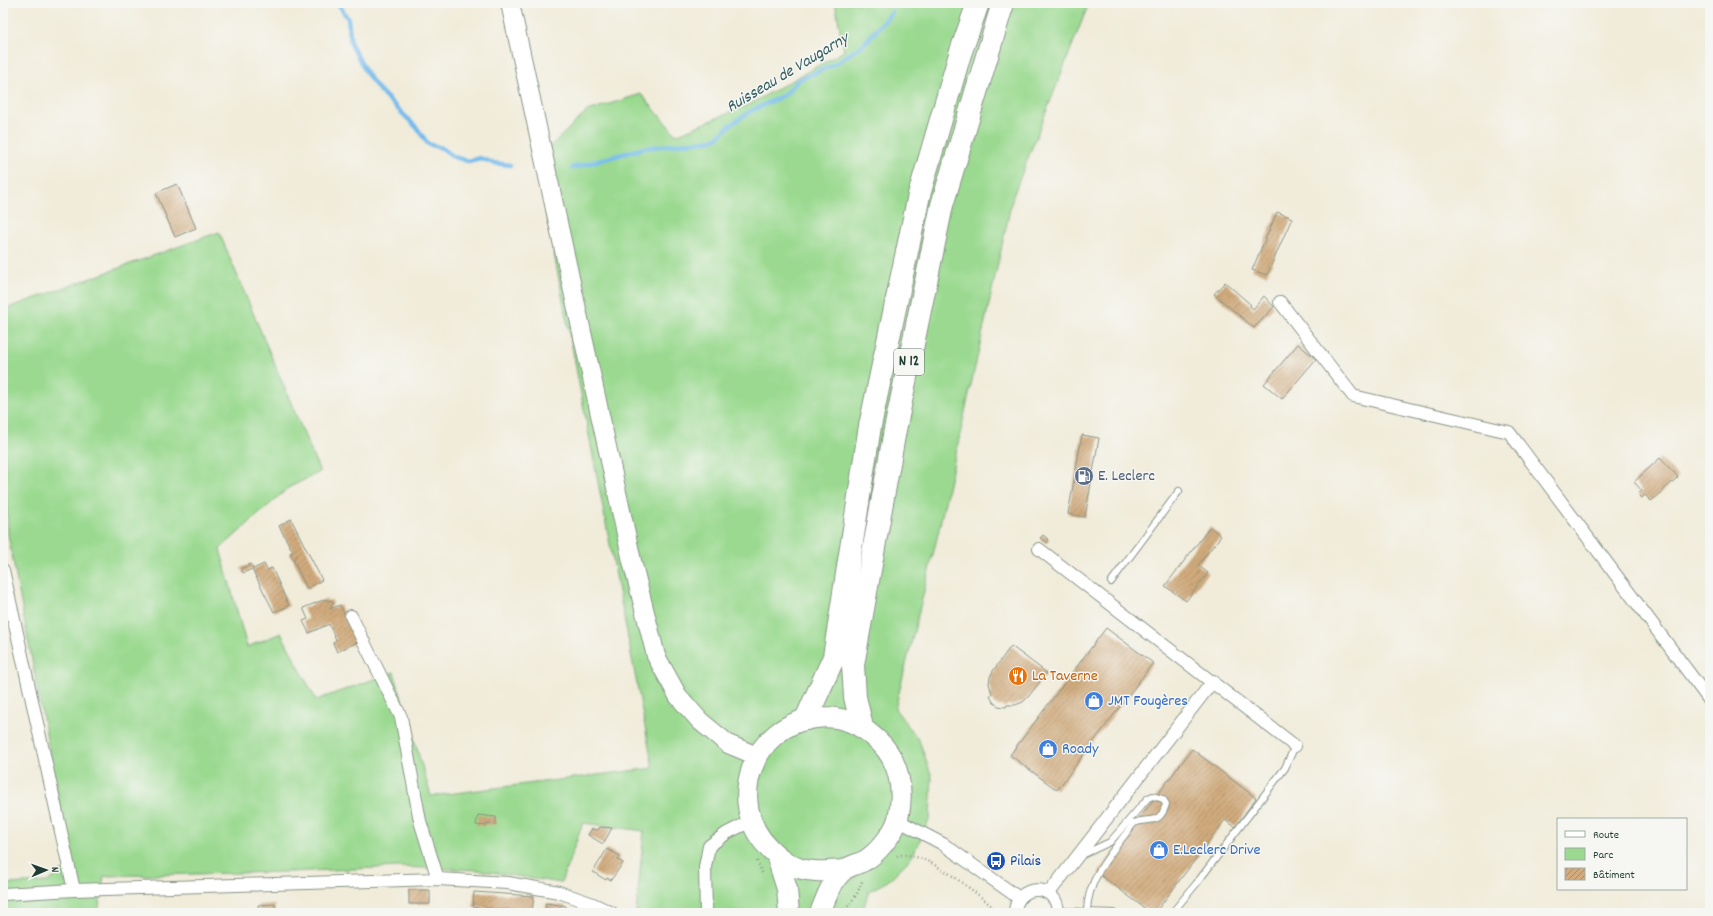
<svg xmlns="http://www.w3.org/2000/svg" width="1713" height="916" viewBox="0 0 1713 916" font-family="Dekko,sans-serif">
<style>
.green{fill:#9ad98f;stroke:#5c8b62}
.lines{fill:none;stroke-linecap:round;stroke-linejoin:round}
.stream{stroke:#74bcec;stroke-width:4.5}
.building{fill:url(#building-hatch)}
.lane-casing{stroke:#889487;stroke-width:8}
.street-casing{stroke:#889487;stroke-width:14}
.secondary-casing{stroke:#889487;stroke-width:20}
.primary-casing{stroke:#889487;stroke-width:22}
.highway-casing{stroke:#889487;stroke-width:24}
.path{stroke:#889487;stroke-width:2.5;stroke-dasharray:1 3;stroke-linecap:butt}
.lane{stroke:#fff;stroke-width:6}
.street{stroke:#fff;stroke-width:12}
.secondary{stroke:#fff;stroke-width:18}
.primary{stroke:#fff;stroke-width:20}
.highway{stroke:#fff;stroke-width:22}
.labels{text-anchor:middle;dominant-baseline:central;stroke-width:3;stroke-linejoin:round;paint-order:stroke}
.shield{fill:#f6f6f2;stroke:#60746d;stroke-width:1}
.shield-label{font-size:15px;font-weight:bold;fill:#1f3d34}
.service-label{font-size:16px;fill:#4e5e75;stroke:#f6f6f2;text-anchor:start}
.food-label{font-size:16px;fill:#c56008;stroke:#f6f6f2;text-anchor:start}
.shop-label{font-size:16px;fill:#366cbe;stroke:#f6f6f2;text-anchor:start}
.transit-label{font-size:16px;fill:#164399;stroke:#f6f6f2;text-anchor:start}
.water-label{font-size:17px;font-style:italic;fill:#345d62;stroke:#f6f6f2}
</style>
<defs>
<pattern id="building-hatch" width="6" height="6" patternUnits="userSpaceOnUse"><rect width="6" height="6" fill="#d1ab7d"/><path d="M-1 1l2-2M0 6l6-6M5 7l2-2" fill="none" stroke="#a98c67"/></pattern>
</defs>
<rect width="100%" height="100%" fill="#f6f6f2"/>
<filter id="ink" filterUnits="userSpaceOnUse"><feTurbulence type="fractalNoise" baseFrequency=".025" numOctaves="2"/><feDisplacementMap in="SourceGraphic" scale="8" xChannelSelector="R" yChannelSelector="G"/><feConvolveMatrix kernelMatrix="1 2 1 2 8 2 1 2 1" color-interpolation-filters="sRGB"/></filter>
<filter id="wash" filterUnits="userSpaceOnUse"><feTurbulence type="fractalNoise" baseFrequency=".012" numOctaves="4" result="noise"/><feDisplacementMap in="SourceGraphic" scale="16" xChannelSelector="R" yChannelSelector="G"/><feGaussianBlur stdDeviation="0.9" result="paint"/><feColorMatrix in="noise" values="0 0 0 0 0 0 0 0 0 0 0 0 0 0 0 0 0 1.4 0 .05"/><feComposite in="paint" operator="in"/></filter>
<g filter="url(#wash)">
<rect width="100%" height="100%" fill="#f1ecda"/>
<!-- green -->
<path class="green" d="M835 3H1089L1013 196 937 538 895 709 919 740 932 777 930 818 912 857 888 881 869 891 862 913H639L636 912 644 831 583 823 561 883 477 870 399 867 287 872 104 876 98 913H3V884L48 882 71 864 8 535 3 408 5 309 219 232 320 472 288 488 220 549 247 647 281 633 316 700 394 672 431 796 653 768 536 160 587 111 641 94 676 135 750 104 844 51Z"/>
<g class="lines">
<!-- stream -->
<path class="stream" d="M338 3 348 19 351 44 367 74 379 90 417 128 428 144 442 148 454 157 468 161 480 158 493 163 510 165
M572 168 644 148 712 140 718 137 730 125 751 111 786 94 798 80 833 65 864 44 892 12"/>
</g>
<g id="blocks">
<!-- building -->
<path class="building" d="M177 184 196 228 175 237 156 193Z
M1277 212 1292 218 1267 275 1252 270Z
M1225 282 1251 305 1250 306 1253 309 1264 296 1274 307 1254 328 1214 294Z
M1298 344 1316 359 1282 399 1264 384Z
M1082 435 1099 438 1085 517 1068 514Z
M1660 458 1678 477 1651 501 1645 495 1642 498 1638 494 1642 491 1634 482Z
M291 519 322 580 307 589 290 553 293 552 279 526Z
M1210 527 1221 536 1198 565 1208 573 1186 601 1165 586Z
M1043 535 1049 540 1047 543 1040 538Z
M251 564 253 569 264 564 267 570 272 568 289 606 274 612 252 569 243 573 241 568Z
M326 599 327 601 331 600 333 602 330 609 340 605 357 642 337 652 333 643 336 640 329 624 309 633 303 621 308 619 303 608Z
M1106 628 1153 663 1057 790 1010 755Z
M1011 646 1047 673 1028 697 1023 702 1015 705H1007L1006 707 998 706 993 702 990 696 992 693 989 684 990 677 993 671Z
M1192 749 1256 798 1235 827 1225 820 1155 913H1151L1098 873Z
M478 815 496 817V825L486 824V826L476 825Z
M600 827 612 828 603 844 588 835 592 829 598 830Z
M607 849 620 856 618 860 623 863 611 880 607 878 606 880 593 872Z
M409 890H430V904H409Z
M474 892 534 896 532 912 473 907Z
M546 903 566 906 565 913H545Z
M275 904V913H259L258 905Z"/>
</g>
</g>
<g filter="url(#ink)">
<use href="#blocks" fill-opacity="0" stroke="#889487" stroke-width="1"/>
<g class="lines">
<!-- lane casing -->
<g class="lane-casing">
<path id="lane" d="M1111 582 1179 491
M1082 855 1110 842 1148 798 1153 796 1163 799 1166 804C1160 826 1149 817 1134 823 1114 850 1088 876 1087 911
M1058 911 1113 913
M1172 913 1196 884 1285 768 1295 746"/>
</g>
<!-- street casing -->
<g class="street-casing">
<path id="street" d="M1280 302 1353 396 1509 432 1710 701
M1039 549 1295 746
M3 570 74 890
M351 616 401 717 420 821 438 879
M897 820 943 844 1019 898
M1049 893 1213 681
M3 894 74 890 438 879 508 883 559 892 593 904 612 913
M706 913 705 867 709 846 727 833 751 821
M1015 913C1015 883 1058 882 1058 913"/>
</g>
<!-- secondary casing -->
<g class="secondary-casing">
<path id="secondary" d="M510 3 632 561 656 656 678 696 700 721 728 744 757 756"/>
</g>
<!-- primary casing -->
<g class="primary-casing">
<path id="primary" d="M777 857 787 889 789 913
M820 913C826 898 831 882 843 871 848 866 858 864 864 861 877 854 894 833 898 819 905 789 899 757 874 737 857 722 838 715 816 718 753 724 724 803 769 848 777 856 787 864 798 868 814 873 828 871 843 870"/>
</g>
<!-- highway casing -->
<g class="highway-casing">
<path id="highway" d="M806 719 834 657 870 426 919 195 960 54 978 3
M862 727 855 697 853 665 895 430 942 205 1003 3"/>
</g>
<!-- path -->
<path class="path" d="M897 856C923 847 980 896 1000 913
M757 861 762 873
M843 913 857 894 863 879"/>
<!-- lane -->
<use href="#lane" class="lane"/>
<!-- street -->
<use href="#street" class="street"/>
<!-- secondary -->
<use href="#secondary" class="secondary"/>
<!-- primary -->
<use href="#primary" class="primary"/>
<!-- highway -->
<use href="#highway" class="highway"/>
</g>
</g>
<!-- icons -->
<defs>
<g id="fuel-disc" transform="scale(1)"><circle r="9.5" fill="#5c6f8a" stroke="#f6f6f2"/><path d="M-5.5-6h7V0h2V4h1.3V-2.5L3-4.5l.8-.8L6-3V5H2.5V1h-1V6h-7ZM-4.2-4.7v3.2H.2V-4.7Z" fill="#fff"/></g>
<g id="restaurant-disc" transform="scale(1)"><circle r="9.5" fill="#e8710a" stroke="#f6f6f2"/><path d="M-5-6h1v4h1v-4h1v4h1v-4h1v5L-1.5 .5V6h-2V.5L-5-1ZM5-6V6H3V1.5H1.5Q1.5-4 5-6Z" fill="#fff"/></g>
<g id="shop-disc" transform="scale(1)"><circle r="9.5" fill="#3f7fe0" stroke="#f6f6f2"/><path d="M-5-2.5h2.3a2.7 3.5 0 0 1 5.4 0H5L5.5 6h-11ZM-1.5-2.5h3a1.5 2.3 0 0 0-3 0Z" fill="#fff"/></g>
<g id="bus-disc" transform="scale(1)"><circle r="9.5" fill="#1a4fb4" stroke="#f6f6f2"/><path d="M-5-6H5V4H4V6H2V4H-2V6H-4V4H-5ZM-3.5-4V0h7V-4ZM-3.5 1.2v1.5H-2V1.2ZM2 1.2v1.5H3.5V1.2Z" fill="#fff"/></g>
</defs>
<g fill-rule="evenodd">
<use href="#fuel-disc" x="1084" y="476"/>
<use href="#restaurant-disc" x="1018" y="676"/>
<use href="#shop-disc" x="1094" y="701"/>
<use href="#shop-disc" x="1048" y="749"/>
<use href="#shop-disc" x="1159" y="850"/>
<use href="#bus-disc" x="996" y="861"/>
</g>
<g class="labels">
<!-- shield labels -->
<rect class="shield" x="894" y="349" width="30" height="26" rx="3"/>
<g class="shield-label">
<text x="909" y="362">N 12</text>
</g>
<!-- service labels -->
<g class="service-label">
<text x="1098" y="476">E. Leclerc</text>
</g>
<!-- food labels -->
<g class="food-label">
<text x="1032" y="676">La Taverne</text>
</g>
<!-- shop labels -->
<g class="shop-label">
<text x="1108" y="701">JMT Fougères</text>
<text x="1062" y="749">Roady</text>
<text x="1173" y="850">E.Leclerc Drive</text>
</g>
<!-- transit labels -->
<g class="transit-label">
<text x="1010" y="861">Pilais</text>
</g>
<!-- water labels -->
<g class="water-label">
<text transform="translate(788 74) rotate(-31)">Ruisseau de Vaugarny</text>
</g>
</g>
<!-- margin -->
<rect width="1713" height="916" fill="none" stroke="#f6f6f2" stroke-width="16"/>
<!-- legend -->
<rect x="1557" y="818" width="130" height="72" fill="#f6f6f2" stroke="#a0aca6"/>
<rect x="1565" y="831" width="20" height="6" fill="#ffffff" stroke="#a0aca6"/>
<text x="1593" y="838" font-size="12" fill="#1f3d34">Route</text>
<rect x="1565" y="848" width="20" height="12" fill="#9ad98f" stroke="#a0aca6"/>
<text x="1593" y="858" font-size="12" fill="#1f3d34">Parc</text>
<rect x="1565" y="868" width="20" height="12" fill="url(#building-hatch)" stroke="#a0aca6"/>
<text x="1593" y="878" font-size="12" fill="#1f3d34">Bâtiment</text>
<!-- north arrow -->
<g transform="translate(46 870) rotate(88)" stroke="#f6f6f2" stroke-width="3" paint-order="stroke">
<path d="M0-3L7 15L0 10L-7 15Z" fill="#1f3d34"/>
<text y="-6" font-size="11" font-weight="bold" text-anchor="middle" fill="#1f3d34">N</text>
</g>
</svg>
